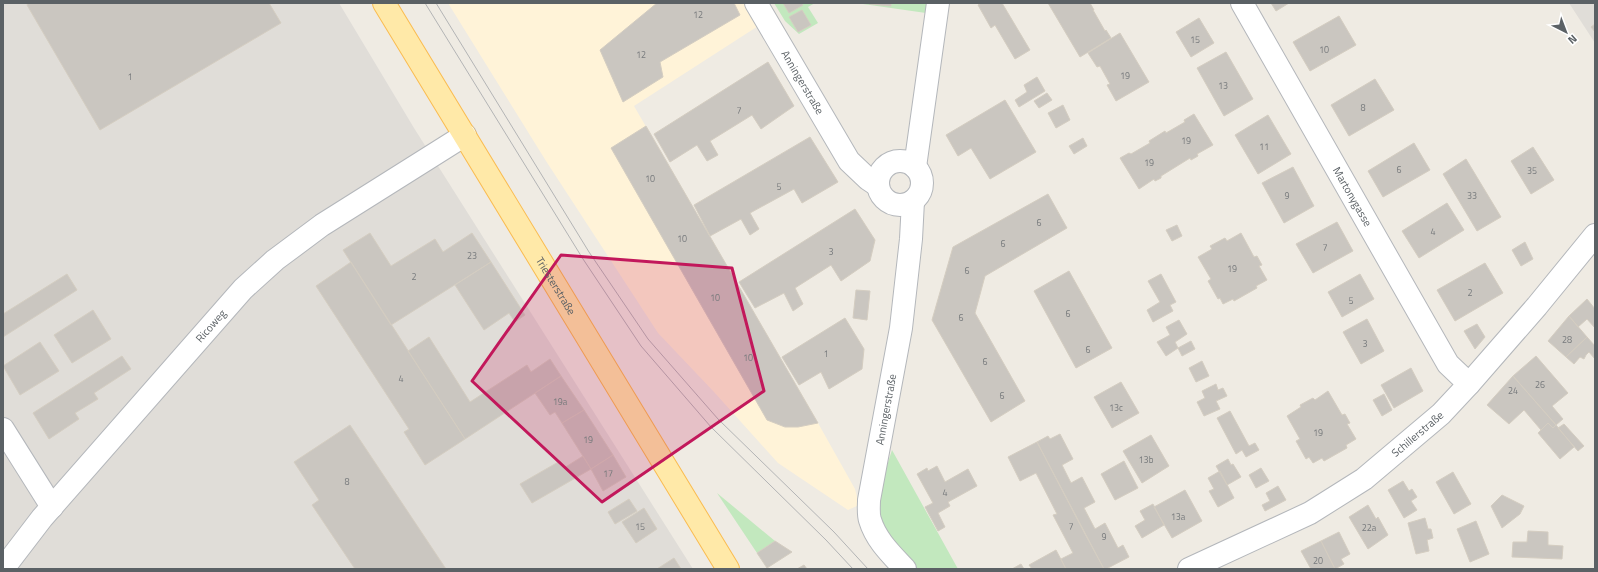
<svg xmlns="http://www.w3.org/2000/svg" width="1598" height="572" viewBox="0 0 1598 572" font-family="'Titillium Web',sans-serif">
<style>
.commercial{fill:#fff3d8}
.industrial{fill:#e0ddd8}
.green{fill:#c2e8be}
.building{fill:#cac6c0;stroke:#d4cdc1}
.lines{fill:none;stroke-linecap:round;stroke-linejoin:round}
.minor-casing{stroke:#b4b7bb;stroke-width:24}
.major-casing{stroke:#fabc51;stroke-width:24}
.minor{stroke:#fff;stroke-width:22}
.major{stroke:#ffe9a8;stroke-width:22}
.tram{stroke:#b3b4b5;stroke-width:1}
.marked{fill:#c2185b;fill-opacity:0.2;stroke:#c2185b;stroke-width:3;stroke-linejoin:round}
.labels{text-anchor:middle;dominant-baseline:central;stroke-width:3.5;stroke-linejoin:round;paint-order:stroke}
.number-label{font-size:9px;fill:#777a7c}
.street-label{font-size:11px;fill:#5b6165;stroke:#fff}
</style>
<rect width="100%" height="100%" fill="#efebe3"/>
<!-- commercial -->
<path class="commercial" d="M448 3H756L766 21 634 106 818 423 855 489 859 505 848 510 778 463 714 392 658 333 546 161Z"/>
<!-- industrial -->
<path class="industrial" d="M3 3H339L414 128 693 569H3Z
M1569 3H1595V43Z"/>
<!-- green -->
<path class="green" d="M774 3H815L808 7 818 23 799 34 785 21Z
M856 3H927L926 13Z
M892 450 958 569H916L896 548 880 523 879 490Z
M717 493 775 541 757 553Z"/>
<!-- building -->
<path class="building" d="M28 3H269L281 23 100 130 27 5Z
M657 3H734L740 15 660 62 663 77 623 102 600 50Z
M783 3H801L803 5 789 13Z
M869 3H891V6L869 4Z
M981 3H1002L1030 50 1015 59 995 25 991 28 978 5Z
M1048 3H1090L1094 10H1093L1105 31 1106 30 1111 38 1080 57Z
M1271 3H1289L1276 11Z
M802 10 811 25 798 32 789 17Z
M1339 16 1356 45 1310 71 1293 42Z
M1199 18 1214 43 1191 57 1176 32Z
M1595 24V32L1591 27Z
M1120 33 1149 82 1116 101 1107 85 1110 84 1100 66 1097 67 1088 53Z
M1226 52 1253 99 1224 116 1197 68Z
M768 62 794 106 761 129 752 115 710 141 718 155 707 161 697 145 670 162 654 134Z
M1037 77 1045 91 1019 107 1015 100 1027 92 1024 85Z
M1375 79 1394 110 1349 136 1331 105Z
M1047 93 1052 100 1039 108 1034 101Z
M1005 100 1036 152 990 179 971 148 958 156 946 135Z
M1063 105 1070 120 1056 128 1048 113Z
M1194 114 1213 145 1197 154 1198 156 1191 160 1190 158 1161 176V178L1155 181 1154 179 1139 189 1120 158 1129 153 1131 154 1150 143 1149 141 1165 131 1166 133 1185 122 1184 120Z
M1268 115 1291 154 1258 174 1235 135Z
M646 126 818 423 798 427H785L767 420 611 148Z
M810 137 838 182 802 203 794 189 750 213 759 229 750 235 741 219 710 236 694 205Z
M1083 138 1087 146 1074 154 1069 146Z
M1414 143 1430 170 1383 197 1368 171Z
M1533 147 1554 180 1531 194 1511 161Z
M1466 159 1501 217 1477 231 1443 174Z
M1293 167 1314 206 1284 223 1262 183Z
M1048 194 1067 228 985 276 975 313 1025 401 991 422 932 320 953 247Z
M1447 203 1464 230 1419 258 1402 231Z
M855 209 875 240 870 261 841 281 831 265 795 288 803 304 793 311 784 293 755 308 739 282Z
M1337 222 1353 251 1313 273 1296 244Z
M1177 225 1182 236 1172 241 1166 230Z
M370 233 391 266 435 239 443 252 472 233 491 262 391 325 343 250Z
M1241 233 1254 257 1257 256 1262 265 1259 266 1267 280 1256 286 1257 288 1234 301 1233 299 1223 304 1220 298 1218 299 1208 281 1211 279 1198 257 1212 249 1210 246 1225 238 1227 241Z
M1525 242 1533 259 1521 266 1512 250Z
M351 262 465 439 425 465 404 432 409 429 316 286Z
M491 262 525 315 515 322 509 313 484 330 455 285Z
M1485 263 1503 293 1455 321 1437 290Z
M1069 271 1112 348 1076 368 1034 291Z
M67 274 77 290 3 337V314Z
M1161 274 1176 302 1170 305 1173 311 1153 322 1147 310 1160 302 1148 281Z
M1360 274 1374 299 1342 317 1328 292Z
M856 290 870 291 867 320 853 318Z
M1587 299 1595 309V328L1587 319 1578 327 1569 316Z
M93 310 111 339 72 363 54 335Z
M1569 316 1587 337 1566 357 1548 341Z
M845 318 864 349 862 369 829 389 821 372 799 385 782 357Z
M1367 319 1384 351 1361 364 1343 332Z
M1179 320 1187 334 1175 342 1178 348 1166 356 1157 342 1170 335 1166 327Z
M1477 324 1485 337 1475 349 1464 331Z
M429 337 470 402 527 365 531 372 550 359 561 376 465 439 408 351Z
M1587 337 1595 346V359L1589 352 1586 355 1584 359 1580 357 1574 364 1566 357Z
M1191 341 1195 349 1182 356 1178 348Z
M40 342 59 371 20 395 3 366Z
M122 356 131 369 94 393 98 399 75 413 79 419 49 439 33 413Z
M1536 356 1568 393 1552 406 1563 419 1556 425 1513 376Z
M1202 361 1209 376 1196 382 1189 368Z
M1411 368 1423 391 1394 408 1381 385Z
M561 376 584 410 562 423 555 412 550 415 535 393Z
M1513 376 1556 425 1553 428 1548 423 1541 430 1524 410 1509 424 1487 405Z
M1121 382 1139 413 1112 428 1094 397Z
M1216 384 1218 390 1223 388 1227 396 1216 401 1220 409 1204 416 1197 402 1205 398 1202 391Z
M1328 391 1342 415 1345 414 1350 423 1347 424 1356 439 1346 445 1347 448 1324 461 1322 458 1313 463 1309 457 1306 459 1296 441 1300 439 1287 416 1301 407 1300 405 1313 398 1315 400Z
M1384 394 1392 410 1382 416 1373 400Z
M584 410 613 455 591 469 562 423Z
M1230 411 1249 446 1255 443 1259 450 1246 457 1242 450 1236 454 1217 418Z
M1548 423 1553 428 1556 425 1574 447 1560 459 1538 433Z
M1564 424 1584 446 1578 451 1558 428Z
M350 425 446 569H355L312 505 319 500 294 462Z
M1060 434 1073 459 1062 465 1071 483 1082 477 1095 502 1084 508 1095 529 1105 523 1118 548 1123 545 1129 557 1106 569H1104L1037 442 1048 436 1050 439Z
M1151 435 1169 466 1142 483 1123 451Z
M1037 442 1085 534 1104 569H1066L1061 559 1073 553 1053 515 1057 514 1036 473 1020 481 1008 457Z
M613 455 626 477 603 491 591 469Z
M583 456 591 469 532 503 520 484 560 461 564 468Z
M1228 459 1231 465 1233 464 1241 477 1227 485 1216 466Z
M1124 461 1138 488 1115 500 1101 474Z
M937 466 945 482 968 469 977 486 948 502 950 506 938 513 945 527 938 531 925 507 933 503 917 474 927 468 928 471Z
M1261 468 1269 481 1256 488 1249 475Z
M1220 471 1234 498 1218 507 1209 491 1214 489 1208 478Z
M1453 472 1471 504 1454 514 1436 482Z
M1403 481 1409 491 1412 489 1417 497 1411 501 1417 510 1404 518 1388 490Z
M1278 486 1286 500 1265 511 1262 505 1270 501 1266 493Z
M1185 490 1202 521 1172 538 1154 507Z
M1502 495 1524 506 1520 514 1502 528 1491 506Z
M629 499 637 511 615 524 608 512Z
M1153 504 1164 525 1142 538 1135 526 1145 520 1140 511Z
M1368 505 1376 519 1378 517 1388 535 1368 549 1349 517Z
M644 508 657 529 636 543 622 522Z
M1425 518 1428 529H1431L1433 538 1427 540 1429 551 1416 554 1408 523Z
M1476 521 1489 554 1470 562 1457 529Z
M1528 531 1548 532V545L1563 546 1562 559 1512 557 1513 542H1527Z
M1339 532 1350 554 1341 559 1344 564 1335 569 1321 541Z
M775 541 792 552 767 568 757 553Z
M1321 541 1335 569H1311L1301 551Z
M1056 550 1066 569H1032L1029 565Z
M674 558 681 569H657Z
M1021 564 1024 569H1012Z
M804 565 807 569H797Z"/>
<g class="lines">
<!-- minor casing -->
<g class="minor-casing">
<g id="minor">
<path id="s1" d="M756 3 849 161 868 179 877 185"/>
<path id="s2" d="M1242 3 1448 364 1469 384"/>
<circle cx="900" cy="183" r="22"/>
<path d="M915 167 938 3"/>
<path d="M3 429 52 507"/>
<path id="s3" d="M3 569 42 518 243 289 275 260 322 225 465 135"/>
<path id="s4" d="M905 569C891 554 876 540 870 520 868 514 869 506 869 500L901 328 911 239 913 201"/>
<path id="s5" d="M1189 569 1310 513 1364 479 1441 414 1469 384 1537 306 1595 235"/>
</g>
</g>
<!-- major casing -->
<g class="major-casing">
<g id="major">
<path id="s6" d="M384 3 728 569"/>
</g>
</g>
<!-- minor -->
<use href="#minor" class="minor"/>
<!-- major -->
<use href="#major" class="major"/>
<!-- tram -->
<path class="tram" d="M425 3 583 259 641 346 711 427 826 540 853 569
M436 3 589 252 648 339 718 419 834 532 868 569"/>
</g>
<!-- marked area -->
<path class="marked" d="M561 255 732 268 764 391 602 502 472 381Z"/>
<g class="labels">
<!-- number labels -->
<g class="number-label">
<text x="698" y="14">12</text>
<text x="1195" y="39">15</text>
<text x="1324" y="49">10</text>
<text x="641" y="54">12</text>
<text x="1125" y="75">19</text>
<text x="130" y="76">1</text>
<text x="1223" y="85">13</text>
<text x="1363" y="107">8</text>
<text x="739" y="110">7</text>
<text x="1186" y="140">19</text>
<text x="1264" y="146">11</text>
<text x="1149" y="162">19</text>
<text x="1399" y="169">6</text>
<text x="1532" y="170">35</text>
<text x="650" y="178">10</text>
<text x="779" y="186">5</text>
<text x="1287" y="195">9</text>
<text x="1472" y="195">33</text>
<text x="1039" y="222">6</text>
<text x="1433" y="231">4</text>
<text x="682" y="238">10</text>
<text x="1003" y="243">6</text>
<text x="1325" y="247">7</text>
<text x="831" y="251">3</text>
<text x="472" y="255">23</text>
<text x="1232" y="268">19</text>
<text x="967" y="270">6</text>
<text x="414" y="276">2</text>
<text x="1470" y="292">2</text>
<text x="715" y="297">10</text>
<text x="1351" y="300">5</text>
<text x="1068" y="313">6</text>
<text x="961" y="317">6</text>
<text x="1567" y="339">28</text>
<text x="1365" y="343">3</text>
<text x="1088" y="349">6</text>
<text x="826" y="353">1</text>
<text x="748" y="357">10</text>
<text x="985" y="361">6</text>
<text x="401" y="378">4</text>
<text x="1540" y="384">26</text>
<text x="1513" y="390">24</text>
<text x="1002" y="395">6</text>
<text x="560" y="401">19a</text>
<text x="1116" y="407">13c</text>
<text x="1318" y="432">19</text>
<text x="588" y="439">19</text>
<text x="1146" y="459">13b</text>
<text x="608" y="473">17</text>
<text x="347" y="481">8</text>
<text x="945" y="492">4</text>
<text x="1178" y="516">13a</text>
<text x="640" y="526">15</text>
<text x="1071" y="526">7</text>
<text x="1369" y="527">22a</text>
<text x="1104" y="536">9</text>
<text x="1318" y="560">20</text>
</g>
<!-- street labels -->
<g class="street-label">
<text stroke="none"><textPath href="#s1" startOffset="92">Anningerstraße</textPath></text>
<text stroke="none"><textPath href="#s2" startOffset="223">Martonygasse</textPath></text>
<text stroke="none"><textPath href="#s6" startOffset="331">Triesterstraße</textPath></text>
<text stroke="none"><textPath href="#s3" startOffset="320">Ricoweg</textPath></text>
<text stroke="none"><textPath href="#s4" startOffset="173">Anningerstraße</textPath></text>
<text stroke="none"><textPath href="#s5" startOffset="267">Schillerstraße</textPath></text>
</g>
</g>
<!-- border -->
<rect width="1598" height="572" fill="none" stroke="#5b6165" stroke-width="8"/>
<!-- north arrow -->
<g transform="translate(1566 32) rotate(138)" stroke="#ffffff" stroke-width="3" paint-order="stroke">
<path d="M0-3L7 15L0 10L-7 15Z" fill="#5b6165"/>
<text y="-6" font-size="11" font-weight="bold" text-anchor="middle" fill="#5b6165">N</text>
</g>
</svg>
